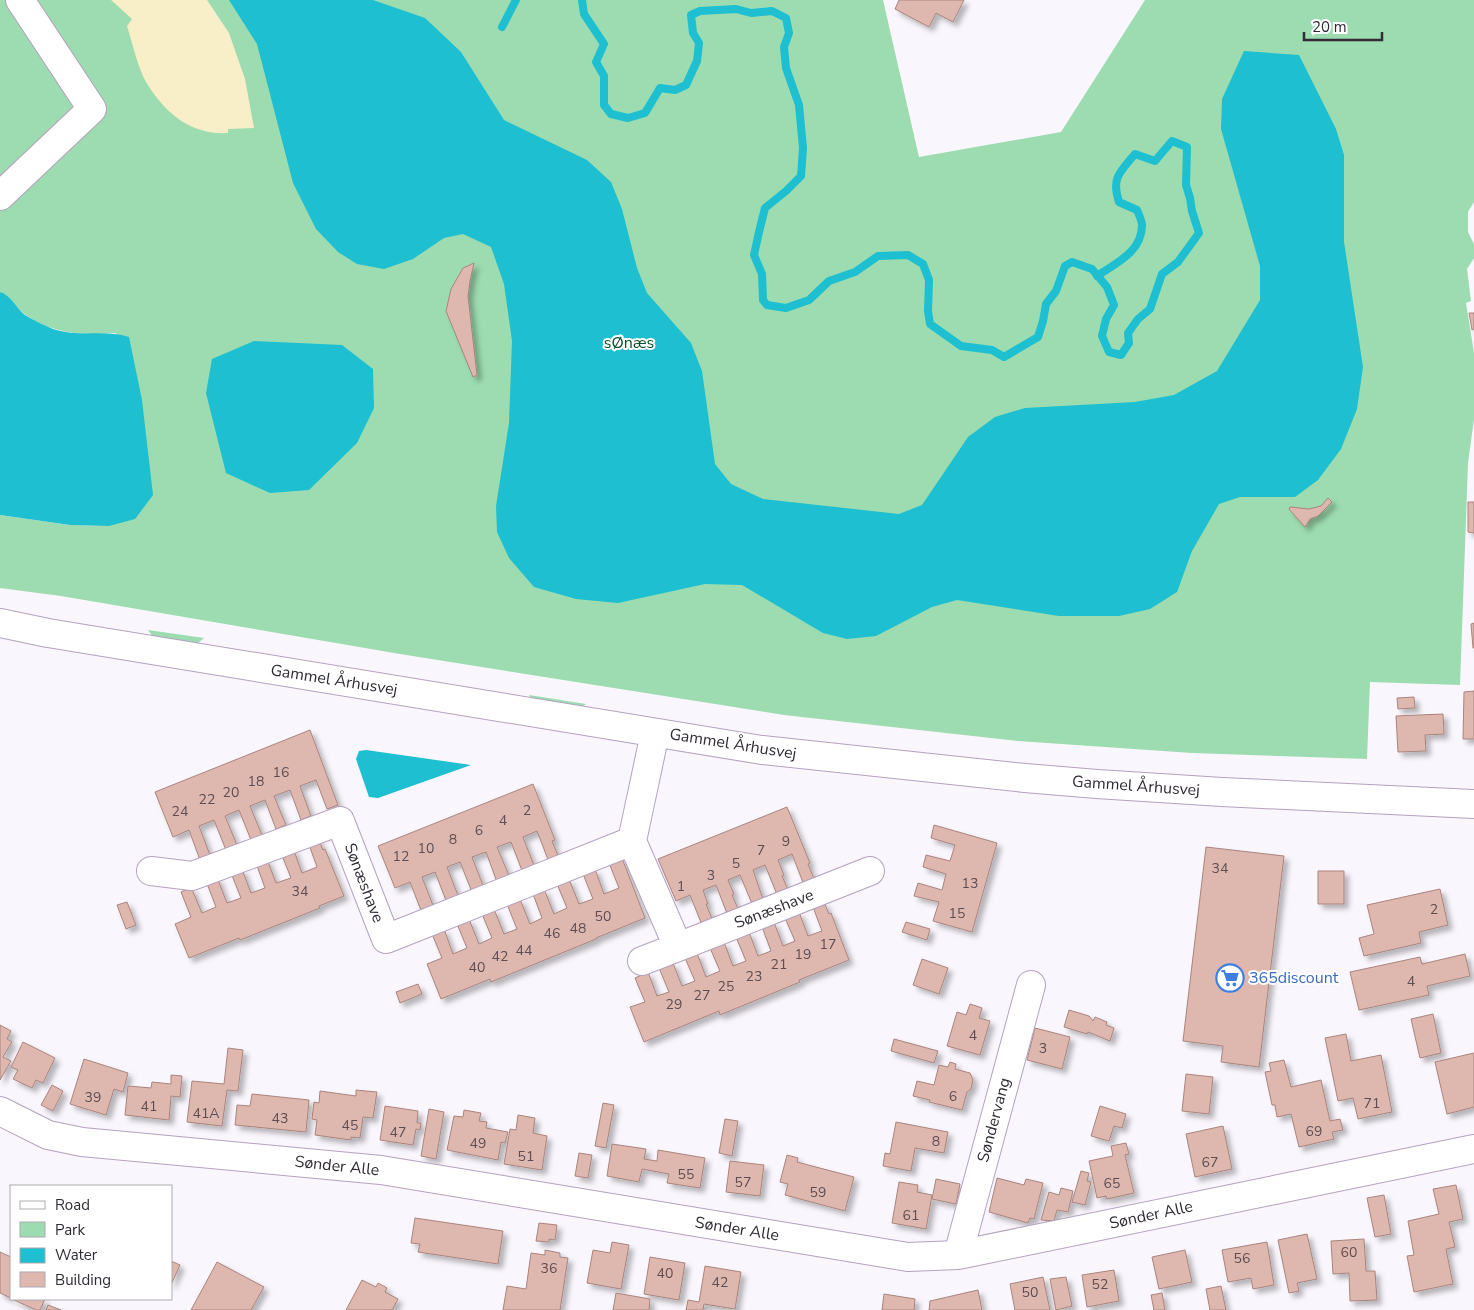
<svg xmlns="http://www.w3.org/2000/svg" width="1474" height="1310" viewBox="0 0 1474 1310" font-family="'Nunito Sans',sans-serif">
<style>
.green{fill:#9cdcb0}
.sand{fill:#f8efc9}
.water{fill:#1dbfd0}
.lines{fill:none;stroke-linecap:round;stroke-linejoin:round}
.stream{stroke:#1dbfd0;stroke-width:8}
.building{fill:#deb7af;stroke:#a9847d;filter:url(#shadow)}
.street-casing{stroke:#b4a1bf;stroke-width:30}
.secondary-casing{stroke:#b4a1bf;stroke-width:30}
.street{stroke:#fff;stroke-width:28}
.secondary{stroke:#fff;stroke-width:28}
.labels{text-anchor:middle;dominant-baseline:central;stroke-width:4;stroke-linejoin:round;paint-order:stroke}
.number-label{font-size:14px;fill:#5d4e54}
.park-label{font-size:16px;fill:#074f2a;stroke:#fff}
.street-label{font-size:16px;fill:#322b36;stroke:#fff}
.shop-label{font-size:16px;fill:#366cbe;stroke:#fff;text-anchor:start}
</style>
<defs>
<filter id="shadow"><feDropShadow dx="4.5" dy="4.5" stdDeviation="2.5" flood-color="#0004"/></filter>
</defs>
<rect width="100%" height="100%" fill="#faf6fd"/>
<!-- green -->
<path class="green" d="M0 0H883L919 157 1061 132 1145 0H1474V202L1468 212V232L1474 244V258L1467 269 1471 301 1466 303 1474 353V419L1468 463 1460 685 1370 682 1367 759 1192 753 1018 741 784 715 400 654 61 596 0 588V515L70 525 109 526 116 333C84 336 53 334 26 315 16 309 11 296 0 292Z
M148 630 204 638 193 647 156 641Z
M529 695 586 704 574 713 536 707Z"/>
<!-- sand -->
<path class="sand" d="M111 0H207L229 33 245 79 254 128 228 129V133C190 135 165 113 146 82 138 68 132 42 127 26L132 19Z"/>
<!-- water -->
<path class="water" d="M229 0H373L425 18 461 52 504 120 587 160 611 182 622 209 637 268 647 293 691 343 702 371 715 464 731 484 763 499 899 514 922 505 968 437 995 417 1025 408 1135 402 1174 395 1217 371 1260 300V266L1221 129 1222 99 1244 51 1299 55 1336 129 1344 155V242L1363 367 1357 409 1341 449 1318 480 1295 497H1240L1219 504 1192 551 1177 592 1150 609 1119 616H1059L957 600 932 607 876 636 847 639 823 633 742 585 705 584 618 603 576 599 534 587 509 558 497 532 496 506 509 423 512 341 504 284 491 247 463 234 444 238 413 259 384 269 357 264 338 252 316 229 293 183 257 44Z
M0 292C11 295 16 308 25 315 33 320 44 325 53 329 80 338 104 329 129 337L142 400 153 495 135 519 109 526 70 525 0 515Z
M254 341 342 345 373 369 374 408 357 443 309 490 270 493 226 473 206 393 212 359Z
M366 750 471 765 378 798 369 797 356 759 359 751Z"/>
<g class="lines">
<!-- stream -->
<path class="stream" d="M582 0 584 14 604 44 596 62 604 76V105L611 114 628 118 645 113 660 88 675 90 686 85 697 61 699 43 693 33 691 15 700 11 736 9 751 13 772 11 786 18 789 33 784 47 786 68 799 105 803 148 801 176 786 191 765 208 759 232 754 255 762 274 763 300 767 305 786 308 809 300 829 281 855 272 878 256 908 255 923 264 929 280 928 311 930 324 961 346 992 350 1004 357 1038 337 1043 321 1046 304 1056 291 1065 266 1072 262 1092 269 1107 287 1114 305 1106 319 1102 336 1109 352 1121 355 1129 343 1128 333 1138 319 1150 309 1162 274 1178 262 1199 233 1192 211 1190 198 1186 185 1187 147 1172 141 1155 161 1135 154C1120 172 1111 178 1119 202L1137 210C1139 215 1142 221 1142 225 1142 252 1116 263 1097 276
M502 27 516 0"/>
</g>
<!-- building -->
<path class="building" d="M899 0H964L953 22 936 13 929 27 895 9Z
M474 263 470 281 468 296 477 375 473 377 446 311 451 289 463 268Z
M1469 313H1474V329L1472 330Z
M1328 498 1332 502 1318 516 1310 519 1305 527 1289 509 1290 507 1309 509 1321 506Z
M1468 502H1474V533L1468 532Z
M1474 623V648H1473L1471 624Z
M1474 691V739H1463L1464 692Z
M1414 697 1415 708 1398 709 1397 698Z
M1443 714 1444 734 1425 735 1426 751 1398 752 1396 716Z
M310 730 338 805 327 809 316 780 300 786 311 816 301 820 290 790 274 796 286 825 276 829 265 800 250 806 262 835 251 840 239 810 225 816 237 845 226 850 214 820 199 826 210 855 200 860 189 830 173 837 155 792Z
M533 784 555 840 552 841 559 858 549 862 537 831 523 837 535 868 523 873 511 842 497 847 510 878 497 882 486 852 472 857 484 888 472 892 460 862 447 867 459 898 447 903 435 872 422 877 434 908 422 913 410 882 395 888 378 846Z
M787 807 810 863 808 864 815 881 804 885 792 854 778 860 784 875 782 876 789 892 778 897 765 865 753 870 764 902 753 906 740 875 728 880 734 894 732 895 739 911 728 916 716 885 703 890 708 904H706L713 921 702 925 690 895 676 901 658 859Z
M934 825 997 843 972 932 933 921 939 902 914 896 918 883 942 890 946 874 923 867 926 855 950 861 955 845 931 838Z
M318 838 323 850 325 849 344 896 319 906 320 908 240 940 239 938 189 958 175 924 191 917 181 892 191 887 202 913 216 907 206 881 217 877 227 903 241 898 231 873 242 869 251 893 265 888 256 863 267 859 276 883 291 878 281 853 293 848 302 873 317 867 308 842Z
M1206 847 1284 856 1259 1067 1221 1062 1223 1046 1183 1041Z
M622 858 645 918 596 938V939L491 982 490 979 441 999 427 964 442 958 432 934 444 929 453 954 467 948 457 924 469 919 479 944 492 938 482 914 494 909 504 934 517 929 507 904 520 899 530 924 542 918 533 894 544 889 554 914 567 908 557 884 569 879 579 904 593 899 583 874 595 869 604 894 619 888 609 863Z
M1318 871H1344V904H1318Z
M1440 889 1448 925 1419 932 1421 943 1364 956 1359 938 1374 934 1367 905Z
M127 902 136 925 126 929 117 905Z
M824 902 829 914 831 913 849 960 799 980 800 982 720 1015 719 1011 644 1042 630 1007 645 1002 635 978 648 972 657 996 669 992 659 968 673 963 682 986 695 981 685 958 697 953 706 977 720 971 710 948 724 942 733 966 746 961 736 937 749 932 758 956 771 951 762 927 774 922 783 946 795 941 785 918 799 912 808 936 822 931 813 907Z
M906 922 930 929 927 940 902 932Z
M1465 954 1470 976 1427 986 1429 995 1359 1010 1350 972 1420 957 1422 964Z
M922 959 948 968 939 994 913 985Z
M418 984 422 994 400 1003 396 992Z
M970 1004 982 1008 979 1018 990 1021 980 1055 947 1046 957 1012 966 1015Z
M1069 1010 1089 1016 1093 1021 1095 1017 1107 1022 1106 1025 1114 1028 1110 1041 1088 1032 1087 1034 1064 1027Z
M1433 1014 1441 1053 1420 1058 1411 1019Z
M0 1025 11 1031 7 1039 12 1042 3 1057 11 1061 0 1080Z
M1035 1028 1070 1037 1062 1069 1027 1060Z
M1346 1034 1351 1061 1381 1055 1392 1112 1358 1119 1353 1098 1338 1101 1325 1038Z
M894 1039 938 1051 934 1063 891 1051Z
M23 1042 55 1058 43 1083 36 1080 32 1088 13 1079 18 1070 11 1067Z
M228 1048 243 1050 238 1091 227 1090 222 1126 187 1122 192 1081 224 1084Z
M1474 1053V1107L1447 1114 1435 1062Z
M84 1059 128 1073 123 1092 114 1089 106 1115 70 1104Z
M1284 1060 1291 1087 1321 1080 1330 1121 1340 1119 1343 1130 1332 1132 1334 1139 1299 1147 1291 1114 1277 1117 1275 1105H1272L1265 1072 1271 1071 1269 1063Z
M950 1062 956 1064 955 1069 970 1073 973 1080 971 1089 967 1092 962 1110 929 1102 930 1100 913 1096 917 1081 934 1085 939 1065 948 1067Z
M1186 1074 1213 1077 1209 1114 1182 1111Z
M171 1075 182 1076 180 1097 171 1096 169 1120 125 1115 128 1086 151 1088 152 1082 171 1084Z
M52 1085 63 1091 53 1111 41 1105Z
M356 1090 377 1092 373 1118 363 1117 360 1138 351 1137V1140L315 1135 317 1120 312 1119 314 1102 319 1103 320 1091 356 1096Z
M252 1094 309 1100 306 1132 235 1125 237 1105 250 1106Z
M603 1103 614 1105 606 1148 595 1146Z
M385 1106 418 1111 417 1123H421L420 1130 416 1129 413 1145 380 1140Z
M1100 1106 1126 1114 1122 1128 1114 1126 1109 1141 1091 1136Z
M429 1109 444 1112 436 1159 421 1156Z
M464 1110 481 1113 479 1121 487 1122 486 1128 508 1132 505 1143 501 1142 498 1160 447 1150 454 1116 463 1117Z
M518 1115 535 1118 533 1133 547 1136 542 1170 504 1164 510 1129 516 1130Z
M725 1119 738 1121 732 1156 719 1153Z
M896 1122 948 1132 944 1153 915 1148 911 1171 883 1166 885 1153 890 1154Z
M1223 1126 1232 1169 1195 1177 1186 1134Z
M1126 1143 1129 1154 1125 1155 1134 1193 1107 1199 1106 1196 1097 1198 1089 1161 1113 1156 1111 1146Z
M612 1144 646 1149 644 1159 657 1161 658 1150 705 1158 700 1188 667 1183 669 1174 642 1169 639 1182 607 1176Z
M579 1153 592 1155 588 1178 575 1176Z
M787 1155 798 1158 797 1162 854 1177 845 1211 785 1195 788 1184 780 1182Z
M730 1161 764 1165 760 1196 726 1192Z
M1081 1171 1089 1173 1087 1181 1091 1182 1085 1205 1072 1202Z
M997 1178 1024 1185 1026 1179 1043 1183 1034 1219 1030 1218 1028 1223 989 1212Z
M936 1179 960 1184 956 1204 932 1199Z
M899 1182 918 1185 917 1192 932 1195 926 1229 892 1223Z
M1456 1185 1463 1219 1449 1222 1455 1247 1446 1249 1453 1284 1414 1292 1407 1256 1414 1255 1408 1221 1439 1214 1433 1189Z
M1061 1188 1073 1191 1068 1212 1057 1210 1054 1221 1041 1220 1049 1192 1059 1195Z
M1384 1195 1391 1234 1375 1237 1367 1198Z
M415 1218 503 1231 498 1264 418 1252 420 1244 411 1243Z
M539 1223 557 1225 555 1240 549 1239V1242L536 1241Z
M1307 1234 1317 1279 1297 1283 1299 1291 1289 1293 1278 1240Z
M1364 1239 1366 1271H1375L1377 1300 1350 1301 1349 1273 1333 1274 1331 1241Z
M612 1242 629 1245 621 1289 587 1283 593 1250 610 1253Z
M1267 1242 1274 1285 1253 1289 1251 1278 1228 1282 1222 1250Z
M545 1250 560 1253V1257L568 1258 560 1310H503L507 1286 526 1289 531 1253 545 1255Z
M1185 1250 1192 1282 1159 1289 1152 1257Z
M0 1252 11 1257V1298L0 1293Z
M650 1257 685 1263 679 1300 644 1294Z
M171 1261 180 1265 171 1285Z
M217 1262 264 1287 251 1310H191Z
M705 1266 741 1272 735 1309 704 1304 703 1310H686L688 1300 699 1302Z
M1114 1270 1119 1301 1087 1307 1082 1275Z
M1043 1277 1050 1310H1015L1010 1284Z
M1066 1277 1072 1306 1056 1310 1050 1279Z
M362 1280 376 1287 378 1283 387 1288 385 1292 398 1299 392 1310H346Z
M1221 1286 1226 1310H1210L1206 1289Z
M978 1290 982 1310H929L930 1301Z
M616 1293 650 1299 649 1310H613Z
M1162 1293 1165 1310H1154L1151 1295Z
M884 1294 915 1299 914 1310H882Z
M12 1299H45L40 1310H36Z
M48 1305 61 1310H46Z"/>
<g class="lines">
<!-- street casing -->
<g class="street-casing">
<path id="street" d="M0 196 92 109 20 0
M151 871 192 876 340 821 386 939 632 841
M678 947 870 871
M642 961 678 947 632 841 655 733
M0 1111 48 1135 82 1142 381 1170 908 1257 958 1255 1474 1149
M958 1255 1031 985"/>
</g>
<!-- secondary casing -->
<g class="secondary-casing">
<path id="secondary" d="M0 623 48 633 762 750 1025 778 1097 784 1222 792 1474 804"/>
</g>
<!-- street -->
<use href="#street" class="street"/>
<!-- secondary -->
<use href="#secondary" class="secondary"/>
</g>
<!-- icons -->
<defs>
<g id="supermarket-ring" transform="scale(1.4375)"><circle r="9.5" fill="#fff" stroke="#3f7fe0" stroke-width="1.5"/><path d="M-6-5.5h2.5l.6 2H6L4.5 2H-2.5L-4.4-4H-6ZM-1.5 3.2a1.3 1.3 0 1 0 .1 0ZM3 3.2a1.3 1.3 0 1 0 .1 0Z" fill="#3f7fe0"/></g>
</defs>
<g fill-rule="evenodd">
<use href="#supermarket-ring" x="1230" y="978"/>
</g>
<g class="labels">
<!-- number labels -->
<g class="number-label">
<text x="281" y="772">16</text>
<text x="256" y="781">18</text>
<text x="231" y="792">20</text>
<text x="207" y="799">22</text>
<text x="527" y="810">2</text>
<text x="180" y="811">24</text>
<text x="503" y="820">4</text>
<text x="479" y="830">6</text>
<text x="453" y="839">8</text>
<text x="786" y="841">9</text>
<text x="426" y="848">10</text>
<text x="761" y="850">7</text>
<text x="401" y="856">12</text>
<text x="736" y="863">5</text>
<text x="1220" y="868">34</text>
<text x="711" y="875">3</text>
<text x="970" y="883">13</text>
<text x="681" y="886">1</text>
<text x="300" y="891">34</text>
<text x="1434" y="909">2</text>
<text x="957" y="913">15</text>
<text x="603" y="916">50</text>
<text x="578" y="928">48</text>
<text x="552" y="933">46</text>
<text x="828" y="944">17</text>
<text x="524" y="950">44</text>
<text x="803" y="954">19</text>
<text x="500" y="956">42</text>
<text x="779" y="964">21</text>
<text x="477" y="967">40</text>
<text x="754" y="976">23</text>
<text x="1411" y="981">4</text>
<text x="726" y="986">25</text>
<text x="702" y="995">27</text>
<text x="674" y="1004">29</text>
<text x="973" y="1035">4</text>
<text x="1043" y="1048">3</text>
<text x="953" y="1096">6</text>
<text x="93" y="1097">39</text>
<text x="1372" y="1103">71</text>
<text x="149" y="1106">41</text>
<text x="206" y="1113">41A</text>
<text x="280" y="1118">43</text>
<text x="350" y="1125">45</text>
<text x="1314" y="1131">69</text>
<text x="398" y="1132">47</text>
<text x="936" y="1141">8</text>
<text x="478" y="1143">49</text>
<text x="526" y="1156">51</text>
<text x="1210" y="1162">67</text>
<text x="686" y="1174">55</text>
<text x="743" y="1182">57</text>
<text x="1112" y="1183">65</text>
<text x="818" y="1192">59</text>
<text x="911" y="1215">61</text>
<text x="1349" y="1252">60</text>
<text x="1242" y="1258">56</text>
<text x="549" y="1268">36</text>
<text x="665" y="1273">40</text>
<text x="720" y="1282">42</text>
<text x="1100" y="1284">52</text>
<text x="1030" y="1292">50</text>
</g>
<!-- park labels -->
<g class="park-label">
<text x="629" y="343">sØnæs</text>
</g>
<!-- street labels -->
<g class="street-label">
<text transform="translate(334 680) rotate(9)">Gammel Århusvej</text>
<text transform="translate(733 744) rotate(9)">Gammel Århusvej</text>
<text transform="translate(1136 786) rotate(4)">Gammel Århusvej</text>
<text transform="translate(364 883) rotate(69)">Sønæshave</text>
<text transform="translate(774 909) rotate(-21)">Sønæshave</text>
<text transform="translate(994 1120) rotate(-75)">Søndervang</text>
<text transform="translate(337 1166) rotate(6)">Sønder Alle</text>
<text transform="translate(1151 1215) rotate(-12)">Sønder Alle</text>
<text transform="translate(737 1229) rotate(9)">Sønder Alle</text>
</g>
<!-- shop labels -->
<g class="shop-label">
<text x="1249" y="978">365discount</text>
</g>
</g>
<!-- legend -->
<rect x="10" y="1185" width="162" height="115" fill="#ffffff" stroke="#adaaaf"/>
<rect x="20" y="1201" width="25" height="8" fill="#ffffff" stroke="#adaaaf"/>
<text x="55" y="1210" font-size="15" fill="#322b36">Road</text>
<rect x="20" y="1222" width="25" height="15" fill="#9cdcb0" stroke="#adaaaf"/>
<text x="55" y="1235" font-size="15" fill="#322b36">Park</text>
<rect x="20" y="1248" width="25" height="15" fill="#1dbfd0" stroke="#adaaaf"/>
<text x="55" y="1260" font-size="15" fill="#322b36">Water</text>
<rect x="20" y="1272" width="25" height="15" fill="#deb7af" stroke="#adaaaf"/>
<text x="55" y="1285" font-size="15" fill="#322b36">Building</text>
<!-- scale -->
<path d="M1304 32v8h78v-8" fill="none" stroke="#322b36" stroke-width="2.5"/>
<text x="1312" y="32" font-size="15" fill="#322b36" stroke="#ffffff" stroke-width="4" paint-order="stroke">20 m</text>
</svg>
